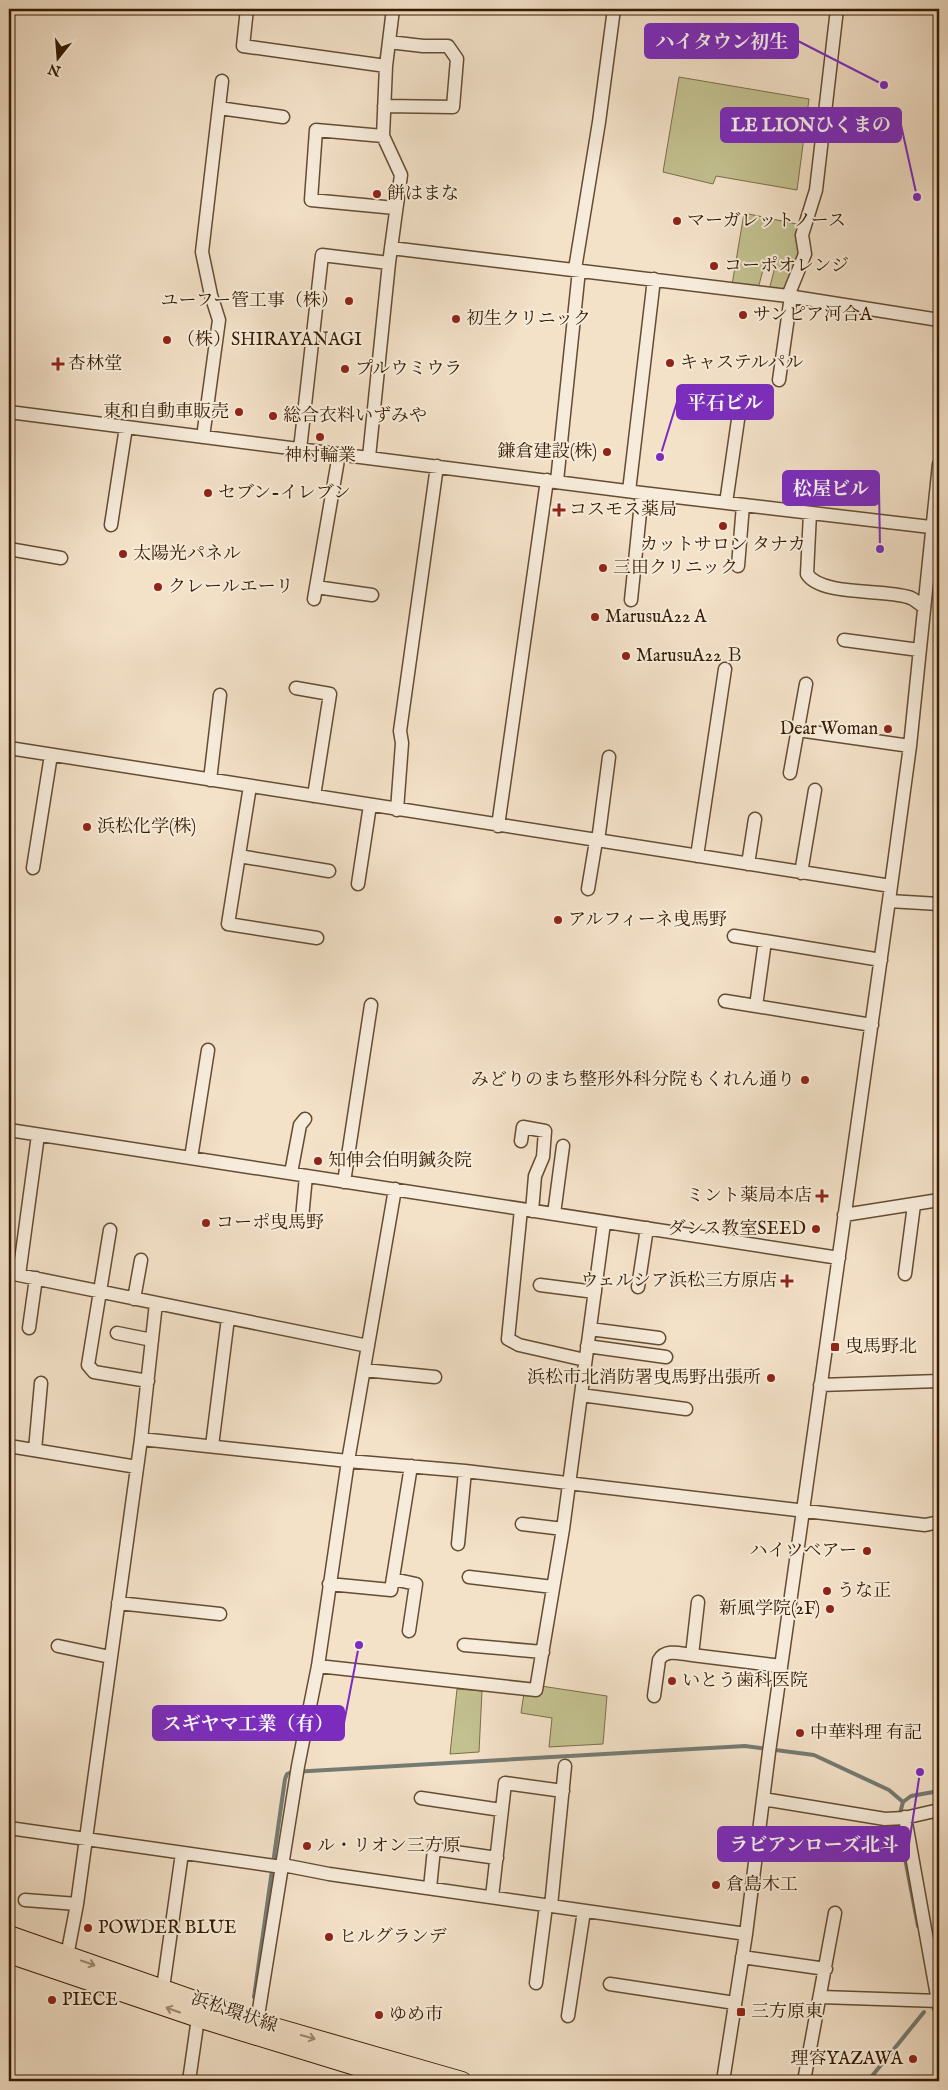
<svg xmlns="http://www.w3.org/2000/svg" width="948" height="2090" viewBox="0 0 948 2090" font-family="'IM FELL English','Noto Serif JP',serif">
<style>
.green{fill:#c3c190;stroke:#7c6e48}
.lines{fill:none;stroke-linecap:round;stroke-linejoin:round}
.stream{stroke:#757b73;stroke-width:4}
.minor-casing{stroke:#654c32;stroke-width:15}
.highway-casing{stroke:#361b00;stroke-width:20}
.minor{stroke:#f7ecdb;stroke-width:12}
.highway{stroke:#f3e1c8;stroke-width:18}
.oneway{stroke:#9e886e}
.poi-dot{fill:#8f2418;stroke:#f7ecdb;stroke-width:2}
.labels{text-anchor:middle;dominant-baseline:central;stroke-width:4;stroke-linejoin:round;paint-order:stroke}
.poi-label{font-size:18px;fill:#361b00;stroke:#f7ecdb;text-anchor:start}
.street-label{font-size:18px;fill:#361b00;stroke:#f7ecdb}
.leader{fill:none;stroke:#7b2cbf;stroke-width:2}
.callout-dot{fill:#7b2cbf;stroke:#f7ecdb;stroke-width:2}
.callout{fill:#7b2cbf;stroke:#7b2cbf;stroke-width:2}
.callout-label{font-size:19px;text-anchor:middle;font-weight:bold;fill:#fff}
</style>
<rect width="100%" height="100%" fill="#f3e1c8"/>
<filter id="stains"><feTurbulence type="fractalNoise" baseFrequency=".004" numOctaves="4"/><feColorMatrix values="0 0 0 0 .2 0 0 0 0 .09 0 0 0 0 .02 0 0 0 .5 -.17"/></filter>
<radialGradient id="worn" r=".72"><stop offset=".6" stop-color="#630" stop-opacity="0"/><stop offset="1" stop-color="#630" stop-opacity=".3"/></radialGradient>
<!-- green -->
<path class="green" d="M679 77 809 99 797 190 716 176 713 184 663 172Z
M744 213 801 225V253L786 292 769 290 775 267 764 266 758 289 732 285Z
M541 1686 607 1696 603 1744 549 1747 552 1718 521 1713 524 1693Z
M457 1689 482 1691 479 1752 450 1754Z"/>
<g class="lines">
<!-- stream -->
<path class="stream" d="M899 1817 903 1802
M894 1827H899L918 1926
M254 1997 285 1779 287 1774 292 1772 745 1746 814 1755 889 1790 903 1802 911 1796 939 1791
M868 2081 924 2012"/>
<!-- minor casing -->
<g class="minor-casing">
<path id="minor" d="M247 9 243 46 386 66
M384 106 453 107 457 59 448 46H423L389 42
M219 108 283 117
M383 136 316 130 311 200 395 208
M391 248 788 296 939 320
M575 269 599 122 614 9
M788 296 805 254 802 235 816 190 837 9
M779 380 791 296
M9 412 642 493 939 528
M203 437 219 320 211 295 202 252 222 81
M300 449 322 255 389 263
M369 457 389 263 401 175 383 136 386 66 393 9
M557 481 579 270
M629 491 654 279
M726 503 740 406
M810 513 807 574C821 596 883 589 908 597 914 598 919 604 924 607
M111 525 126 427
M9 549 61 558
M738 566 743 505
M316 587 372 595
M314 599 339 454
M631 600 642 493
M844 640 919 650
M296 688 330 694 314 796
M798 730 910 746
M9 748 891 886
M790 773 806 684
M210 780 220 695
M250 786 228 924 317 938
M397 810 402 743 400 731 437 466
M498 826 547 480
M598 841 609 757
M239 856 329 871
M697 856 725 669
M748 864 755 819
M33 868 51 755
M801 873 815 790
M358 884 370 805
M588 889 596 841
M889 901 939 904
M734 936 765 941
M725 1001 756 1006
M872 1025 756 1006 765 941 881 960
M9 1130 839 1258
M521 1141 523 1127 545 1131 543 1157 535 1176 532 1211
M191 1158 208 1050
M291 1173 300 1125 305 1119
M344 1182 371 1005
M521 1209 508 1339 519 1345 585 1360
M554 1214 563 1146
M844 1215 939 1200
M302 1218 306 1176
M110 1230 88 1365 94 1372 148 1381
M9 1273 368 1346
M905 1274 914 1205
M19 1275 38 1135
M540 1285 595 1292
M638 1287 647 1228
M134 1299 141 1260
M29 1328 36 1278
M590 1329 659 1338
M117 1333 152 1340
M587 1346 666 1357
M364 1370 435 1377
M820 1385 939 1381
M581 1395 686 1409
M141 1439 348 1461 465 1471 925 1525 939 1522
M9 1446 137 1467
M212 1446 228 1318
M35 1450 41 1383
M522 1524 563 1529
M458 1544 465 1471
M469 1577 553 1587
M393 1579 416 1584 409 1631
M329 1584 391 1590 411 1466
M698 1602 692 1655 781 1666
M118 1603 220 1614
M464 1645 543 1652
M58 1646 110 1657
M318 1666 536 1690 563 1529 604 1223
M654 1696 659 1660C666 1648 681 1654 692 1655
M421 1798 501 1810
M763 1799 885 1819 904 1818 939 1810
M905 1817 939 2007
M9 1828 282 1867
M283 1865 329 1874 746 1934
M430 1888 434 1849 497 1858
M492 1897 505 1783 563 1791
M25 1900 77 1904
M551 1906 565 1766
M67 1956 77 1904 141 1439 156 1303
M742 1957 826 1969
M536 1983 546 1906
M610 1984 735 2003
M163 1988 182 1853
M821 1997 939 2001
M568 2016 584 1911
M257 2022 298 1766 318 1666 348 1461 395 1189
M189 2081 198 2018
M723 2081 746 1934 769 1752 891 886 910 746 939 464
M804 2081 835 1913"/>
</g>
<!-- highway casing -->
<g class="highway-casing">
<path id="highway" d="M9 1935 257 2022 462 2081
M9 1954 198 2018 404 2081"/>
</g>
<!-- minor -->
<use href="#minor" class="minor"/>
<!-- highway -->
<use href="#highway" class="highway"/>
</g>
<!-- one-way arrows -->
<defs><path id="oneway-shaft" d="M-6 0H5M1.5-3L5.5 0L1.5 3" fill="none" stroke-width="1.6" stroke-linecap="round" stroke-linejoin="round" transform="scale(1.25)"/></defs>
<g class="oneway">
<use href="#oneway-shaft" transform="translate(88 1963) rotate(19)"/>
<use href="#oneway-shaft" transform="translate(173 2010) rotate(-161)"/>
<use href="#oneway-shaft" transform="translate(308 2037) rotate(16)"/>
</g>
<!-- markers -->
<g class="poi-dot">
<circle cx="377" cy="194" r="5"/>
<circle cx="677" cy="221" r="5"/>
<circle cx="714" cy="266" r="5"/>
<circle cx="349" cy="301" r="5"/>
<circle cx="743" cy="315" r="5"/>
<circle cx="456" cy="319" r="5"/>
<circle cx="167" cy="340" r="5"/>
<circle cx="670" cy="363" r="5"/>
<path d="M55.5 356.5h5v5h5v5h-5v5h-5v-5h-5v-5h5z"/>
<circle cx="345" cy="369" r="5"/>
<circle cx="239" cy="412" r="5"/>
<circle cx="273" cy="416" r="5"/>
<circle cx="320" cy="437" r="5"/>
<circle cx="607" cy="452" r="5"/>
<circle cx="208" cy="493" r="5"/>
<path d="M556.5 502.5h5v5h5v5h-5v5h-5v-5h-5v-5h5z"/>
<circle cx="723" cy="526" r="5"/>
<circle cx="123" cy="554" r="5"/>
<circle cx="603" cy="568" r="5"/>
<circle cx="158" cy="587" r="5"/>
<circle cx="595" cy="617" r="5"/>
<circle cx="626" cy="656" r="5"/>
<circle cx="888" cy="729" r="5"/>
<circle cx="87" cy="827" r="5"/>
<circle cx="558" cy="920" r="5"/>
<circle cx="805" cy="1080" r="5"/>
<circle cx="318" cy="1161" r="5"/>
<path d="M819.5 1188.5h5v5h5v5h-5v5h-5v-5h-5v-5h5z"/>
<circle cx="206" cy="1223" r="5"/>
<circle cx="816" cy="1229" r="5"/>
<path d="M784.5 1273.5h5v5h5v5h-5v5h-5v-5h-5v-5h5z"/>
<rect x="830" y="1342" width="10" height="10" rx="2.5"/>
<circle cx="771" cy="1378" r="5"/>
<circle cx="867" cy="1551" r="5"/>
<circle cx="827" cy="1591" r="5"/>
<circle cx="830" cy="1609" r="5"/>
<circle cx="672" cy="1681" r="5"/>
<circle cx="800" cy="1733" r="5"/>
<circle cx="307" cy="1846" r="5"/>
<circle cx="716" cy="1885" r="5"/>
<circle cx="88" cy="1928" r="5"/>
<circle cx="329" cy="1937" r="5"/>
<circle cx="52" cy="2000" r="5"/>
<rect x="736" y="2007" width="10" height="10" rx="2.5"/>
<circle cx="379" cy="2015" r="5"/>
<circle cx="913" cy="2059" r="5"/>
</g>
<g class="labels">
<!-- poi labels -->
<g class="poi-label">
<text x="387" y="194">餅はまな</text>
<text x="687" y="221">マーガレットノース</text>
<text x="724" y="266">コーポオレンジ</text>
<text x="339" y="301" text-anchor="end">ユーフー管工事（株）</text>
<text x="753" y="315">サンピア河合A</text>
<text x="466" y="319">初生クリニック</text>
<text x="177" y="340">（株）SHIRAYANAGI</text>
<text x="680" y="363">キャステルパル</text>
<text x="68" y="364">杏林堂</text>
<text x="355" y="369">プルウミウラ</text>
<text x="229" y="412" text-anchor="end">東和自動車販売</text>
<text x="283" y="416">総合衣料いずみや</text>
<text x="597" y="452" text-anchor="end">鎌倉建設(株)</text>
<text x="320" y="456" text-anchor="middle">神村輪業</text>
<text x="218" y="493">セブン-イレブン</text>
<text x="569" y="510">コスモス薬局</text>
<text x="723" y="545" text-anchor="middle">カットサロン タナカ</text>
<text x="133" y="554">太陽光パネル</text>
<text x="613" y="568">三田クリニック</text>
<text x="168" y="587">クレールエーリ</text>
<text x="605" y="617">MarusuA22 A</text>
<text x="636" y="656">MarusuA22 Ｂ</text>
<text x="878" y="729" text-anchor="end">Dear Woman</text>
<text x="97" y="827">浜松化学(株)</text>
<text x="568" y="920">アルフィーネ曵馬野</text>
<text x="795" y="1080" text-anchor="end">みどりのまち整形外科分院もくれん通り</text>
<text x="328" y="1161">知伸会伯明鍼灸院</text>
<text x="812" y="1196" text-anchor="end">ミント薬局本店</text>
<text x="216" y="1223">コーポ曳馬野</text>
<text x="806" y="1229" text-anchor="end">ダンス教室SEED</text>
<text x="777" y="1281" text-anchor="end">ウェルシア浜松三方原店</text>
<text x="845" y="1347">曳馬野北</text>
<text x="761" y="1378" text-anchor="end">浜松市北消防署曳馬野出張所</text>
<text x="857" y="1551" text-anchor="end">ハイツベアー</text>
<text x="837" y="1591">うな正</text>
<text x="820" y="1609" text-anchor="end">新風学院(2F)</text>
<text x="682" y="1681">いとう歯科医院</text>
<text x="810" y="1733">中華料理 有記</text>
<text x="317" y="1846">ル・リオン三方原</text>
<text x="726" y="1885">倉島木工</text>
<text x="98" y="1928">POWDER BLUE</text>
<text x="339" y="1937">ヒルグランデ</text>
<text x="62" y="2000">PIECE</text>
<text x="751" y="2012">三方原東</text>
<text x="389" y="2015">ゆめ市</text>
<text x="903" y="2059" text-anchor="end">理容YAZAWA</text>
</g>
<!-- street labels -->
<g class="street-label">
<text transform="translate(234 2013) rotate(19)">浜松環状線</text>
</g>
</g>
<!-- callouts -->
<path class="leader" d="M884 85L798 41M917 197L901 125M660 457L677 402M880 549L879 488M359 1645L344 1723M920 1772L909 1844"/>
<g class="callout-dot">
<circle cx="884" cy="85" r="5"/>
<circle cx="917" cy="197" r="5"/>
<circle cx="660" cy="457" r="5"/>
<circle cx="880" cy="549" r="5"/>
<circle cx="359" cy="1645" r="5"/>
<circle cx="920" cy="1772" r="5"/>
</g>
<g class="callout">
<rect x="645" y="24" width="153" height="34" rx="5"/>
<rect x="721" y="108" width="180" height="34" rx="5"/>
<rect x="677" y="385" width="96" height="34" rx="5"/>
<rect x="783" y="471" width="96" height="34" rx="5"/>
<rect x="153" y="1706" width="191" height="34" rx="5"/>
<rect x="718" y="1827" width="191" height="34" rx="5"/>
</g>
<g class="callout-label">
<text x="722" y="48">ハイタウン初生</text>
<text x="811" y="131">LE LIONひくまの</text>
<text x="725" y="409">平石ビル</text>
<text x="831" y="495">松屋ビル</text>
<text x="248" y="1730">スギヤマ工業（有）</text>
<text x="814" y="1851">ラビアンローズ北斗</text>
</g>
<!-- margin -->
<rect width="948" height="2090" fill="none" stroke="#f3e1c8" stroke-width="30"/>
<rect x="10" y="10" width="928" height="2070" fill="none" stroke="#361b00" stroke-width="2.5"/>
<rect x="15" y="15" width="918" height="2060" fill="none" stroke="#361b00"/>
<!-- north arrow -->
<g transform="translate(58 58) rotate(197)" stroke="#f7ecdb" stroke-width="4" paint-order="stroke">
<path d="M0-4L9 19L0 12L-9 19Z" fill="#361b00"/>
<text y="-8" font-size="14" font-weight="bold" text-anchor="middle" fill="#361b00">N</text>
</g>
<rect width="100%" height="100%" filter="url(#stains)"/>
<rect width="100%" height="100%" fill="url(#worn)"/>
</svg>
